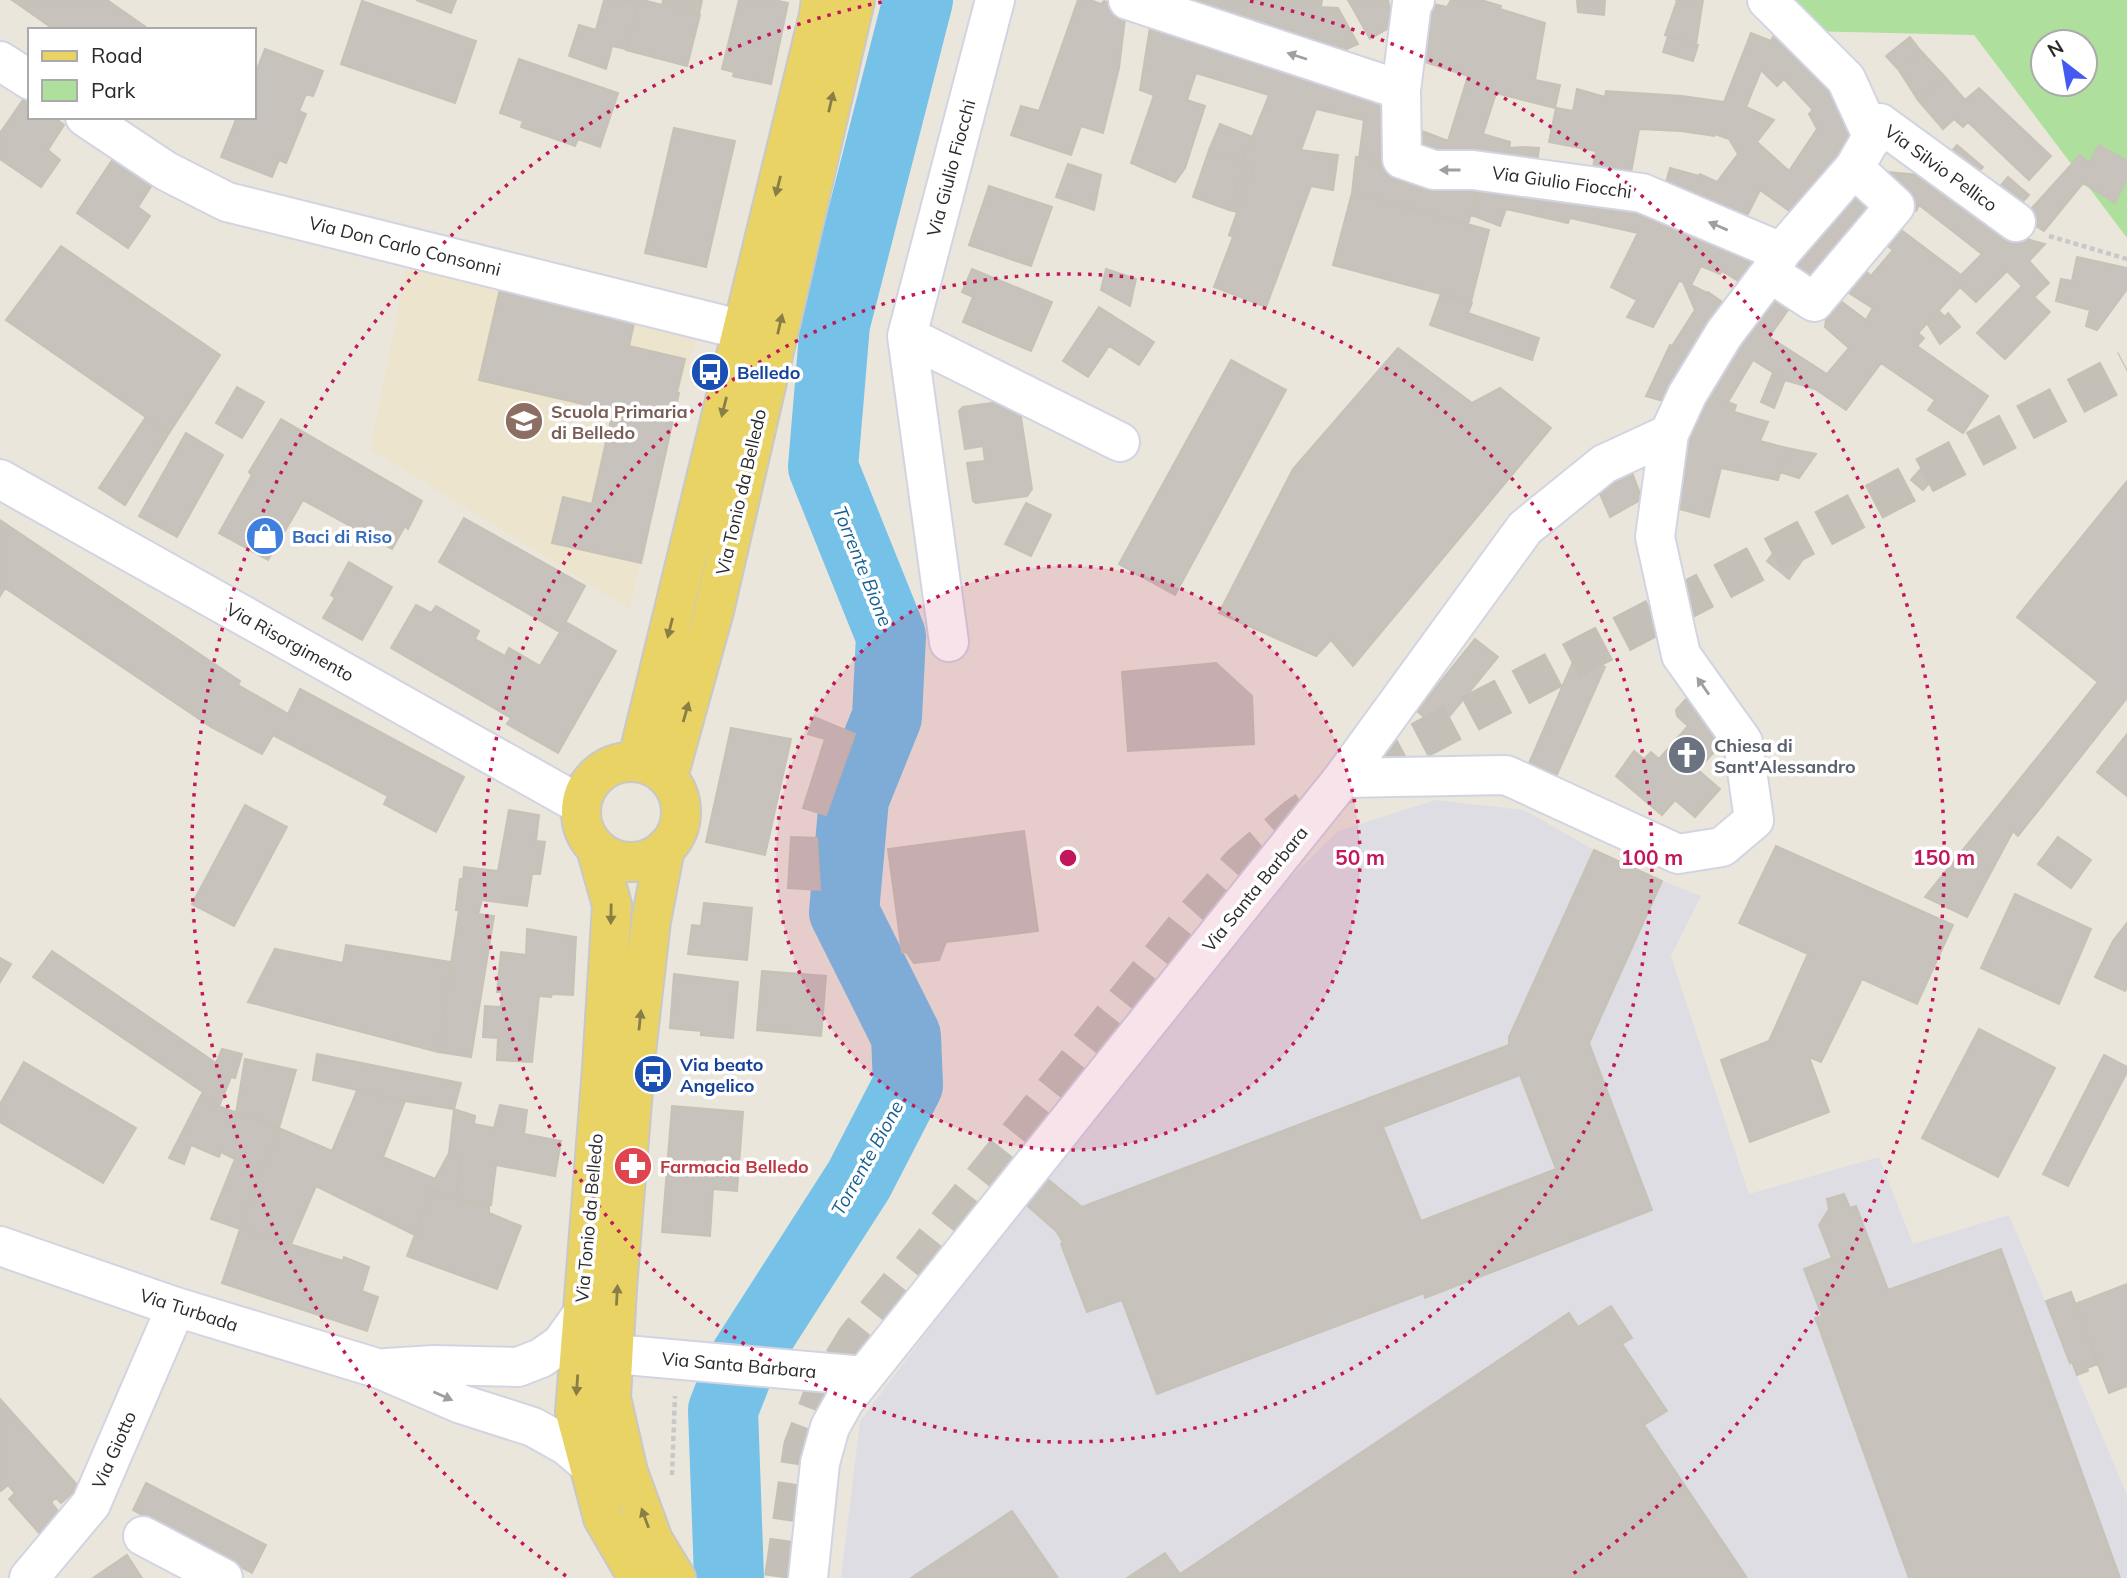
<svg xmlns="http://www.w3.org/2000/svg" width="2127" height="1578" viewBox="0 0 2127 1578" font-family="Mulish,sans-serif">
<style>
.industrial{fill:#dfdde4}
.education{fill:#ece4cd}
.green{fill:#aedf9c;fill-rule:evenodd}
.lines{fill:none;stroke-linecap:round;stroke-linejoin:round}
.river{stroke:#75c1e8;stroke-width:70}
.building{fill:#c7c2bc;stroke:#c6c2b6;stroke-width:2;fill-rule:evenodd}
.highway-tunnel{stroke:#c4c0b8;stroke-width:38;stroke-dasharray:38 19;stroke-linecap:butt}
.minor-casing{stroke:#d2d4e2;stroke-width:42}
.major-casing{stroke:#c8c8c8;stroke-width:42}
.path{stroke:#c8c8c8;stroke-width:4.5;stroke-dasharray:5 3.5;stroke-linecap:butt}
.minor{stroke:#fff;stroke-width:38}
.major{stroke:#e9d364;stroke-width:38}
.oneway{fill:#9f9f9f}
.oneway2{fill:#8a7e47}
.ring{fill:none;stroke:#c2185b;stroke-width:3.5;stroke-dasharray:3.5 7}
.labels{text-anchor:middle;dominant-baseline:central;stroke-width:7;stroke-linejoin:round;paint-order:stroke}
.street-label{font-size:18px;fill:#2a2a2a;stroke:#fff}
.transit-label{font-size:18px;font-weight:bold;fill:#164399;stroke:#fff;text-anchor:start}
.education-label{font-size:18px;font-weight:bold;fill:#785e54;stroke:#fff;text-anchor:start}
.shop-label{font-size:18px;font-weight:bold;fill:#366cbe;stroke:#fff;text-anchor:start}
.worship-label{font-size:18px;font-weight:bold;fill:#5b616d;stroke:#fff;text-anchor:start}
.health-label{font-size:18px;font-weight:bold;fill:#be3a42;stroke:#fff;text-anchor:start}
.water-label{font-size:19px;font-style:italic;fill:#155f93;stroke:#fff}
.centre{fill:#c2185b;stroke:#fff;stroke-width:3.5}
.ring-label{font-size:21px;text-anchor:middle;font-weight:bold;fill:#c2185b;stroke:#fff;stroke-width:7;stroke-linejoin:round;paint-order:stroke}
</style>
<rect width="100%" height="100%" fill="#ebe6dc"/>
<!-- industrial -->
<path class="industrial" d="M1435 800 1524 810 1594 850 1662 881 1701 896 1671 956 1749 1194 1879 1157 1913 1244 2009 1215 2127 1495V1578H841L860 1421 1024 1203 1286 882 1338 831Z"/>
<!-- education -->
<path class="education" d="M408 261 699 333 679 393 630 609 370 449Z"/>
<!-- green -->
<path class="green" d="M1787 0H2127V238L1974 35 1805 31ZM2043 42H2085V84H2043Z"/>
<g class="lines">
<!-- river -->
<path class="river" d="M729 1578 723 1410 741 1364 859 1180 908 1085 906 1036 844 912 854 799 887 717 891 636 823 467 835 324 918 0"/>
</g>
<!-- building -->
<path class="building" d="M12 0H107L150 30H55Z
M416 0H456L451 13Z
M604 0 639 1 626 49 612 46 606 69 569 56 579 25 596 30Z
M643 0 700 15 687 66 626 50 639 0Z
M663 0H702L699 14 662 5Z
M739 0H774L788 3 771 84 736 77 733 76 734 72 722 69Z
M1078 0H1090L1101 4 1104 1 1126 10 1119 68 1103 133 1081 126 1071 155 1011 135 1021 106 1039 111Z
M1161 0H1322L1321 7 1338 8 1358 44 1329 57Z
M1348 0H1388L1394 25 1370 39Z
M1451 0H1481L1501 6 1500 9 1545 23 1535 80 1560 85 1555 108 1496 93 1483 134 1510 142 1507 163 1417 154 1409 126 1448 141 1468 76 1416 59 1430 7 1434 4 1447 7Z
M1577 0H1605L1604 15 1578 12Z
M1676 0H1703L1696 44 1665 35 1677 1Z
M362 1 476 41 455 103 341 64Z
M1782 18 1830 75 1856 135 1795 215 1760 190 1742 226 1665 186 1670 168 1699 176 1700 174 1717 182 1738 154 1729 139 1715 134 1714 136 1681 131 1639 129 1629 184 1592 173 1596 151 1549 142 1556 108 1573 111 1577 89 1605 97 1606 91 1682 96 1724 102 1751 33 1771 41ZM1761 70 1777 86 1784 79 1813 110 1809 114 1817 129 1789 171 1757 142 1774 120 1746 107Z
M1150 27 1393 100 1388 163 1359 158 1364 120 1316 109 1301 150 1338 155 1333 190 1311 186 1266 307 1214 287 1233 237 1229 235 1254 165 1243 160 1269 95 1196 73 1187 100 1205 106 1185 168 1175 182 1131 163 1154 95 1140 90Z
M1668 36 1698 45 1693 61 1663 52Z
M1910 37 1920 50 1898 69 1886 56Z
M265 49 323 71 313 96 306 94 299 111 306 114 286 163 279 160 272 177 221 157 237 117H254V77Z
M1920 50 1945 77 1918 100 1898 69Z
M519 59 618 93 600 147 578 139 575 146 521 127 523 121 500 113Z
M1945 77 1965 100 1979 88 2051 156 2029 180 1968 122 1963 127 1954 119 1943 129 1918 100Z
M25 97 30 100V117H54L64 125 48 150 60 160 41 187 0 159V133Z
M1220 124 1253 137 1243 160 1254 165 1237 212 1229 210 1245 163 1209 150Z
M674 128 735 141 706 267 645 253Z
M1957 145 1983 167 1970 181 1942 163Z
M2099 145 2127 161V178L2115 203 2083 183 2044 231 2023 218 2080 155 2089 163Z
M1525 147 1539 148 1537 163H1507L1509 148Z
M1209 150 1245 163 1229 210 1193 197Z
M1356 157 1481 179 1468 224 1352 193Z
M113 159 152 185 138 207 150 216 128 248 77 213Z
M1068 164 1101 175 1094 210 1056 197Z
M1864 170 1943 177 2010 227 2030 240 2045 244 2029 261 2049 283 2034 297 2050 312 2005 359 1992 347 1977 333 2022 286 2007 271 1976 302 1960 287 1918 333 1924 338 1917 346 1988 396 1963 433 1928 410 1935 400 1881 363 1846 410 1815 389 1785 380 1753 360 1728 402 1736 405 1734 412 1768 422 1760 441 1787 448 1778 480 1721 468 1709 517 1672 507 1697 409 1773 282 1797 297 1769 337 1827 374 1849 348 1825 327 1827 311 1838 299 1866 320 1874 306 1873 305 1871 307 1846 291 1865 270 1871 276 1893 250 1888 246 1901 230 1961 275 1982 254 1919 205 1916 211Z
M2008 177 2029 195 2012 213 1990 198Z
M1481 179 1682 215 1761 260 1743 284 1722 271 1720 274 1701 266 1691 285 1707 293 1708 292 1725 304 1674 404 1646 396 1670 345 1672 346 1695 310 1683 282 1679 281 1653 327 1627 317 1637 300 1611 287 1638 233 1570 218 1568 223 1506 209 1500 226 1471 215Z
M1862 181 1881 199 1808 292 1778 270Z
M989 186 1052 207 1031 266 969 245Z
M1352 193 1489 230 1471 302 1333 265Z
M61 246 220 355 169 433 6 320Z
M2077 257 2127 268V289L2097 330 2086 326 2090 310 2056 301 2061 279 2072 281Z
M972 269 1052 302 1031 351 963 322 973 297 962 292Z
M1106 269 1136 279 1130 306 1101 290Z
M500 289 635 319 629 346 685 359 677 392 679 393 641 563 552 543 563 497 592 504 613 411 479 380Z
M1441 294 1472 303 1468 313 1539 338 1532 360 1430 325Z
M1099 307 1154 342 1139 365 1109 346 1088 377 1063 361Z
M1938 310 1945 317 1948 313 1960 327 1940 344 1927 323Z
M1398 348 1472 403 1500 388 1551 428 1353 666 1331 640 1316 656 1219 613 1293 469Z
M1231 360 1286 390 1175 595 1119 564Z
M1773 373 1785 380 1774 408 1761 402Z
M237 387 264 402 242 438 216 423Z
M1013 400 1019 404 1032 489 1027 496 976 503 973 501 967 463 985 461 983 446 965 449 959 411 963 407Z
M146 417 169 433 125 505 99 488Z
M281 419 422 501 408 529 405 526 392 549 303 500 268 560 219 533 252 475 249 472Z
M186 433 223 455 177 537 139 516Z
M1787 448 1816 454 1799 478 1780 472Z
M1927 462 1939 472 1923 490 1911 480Z
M1630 467 1642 499 1610 517 1597 487Z
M2127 481V698L2018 836 2013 831 1967 917 1925 897 2098 682 2017 617Z
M1026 503 1051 515 1031 556 1005 544Z
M464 518 585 586 560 632 439 562Z
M0 520 240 681 238 685 285 712 288 714 300 689 464 777 436 832 384 804 388 796 273 735 262 754 211 727 5 588 0 596Z
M1790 531 1811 548 1789 579 1767 561Z
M349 562 392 587 362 640 323 618 335 598 331 595Z
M416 605 431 613 436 606 479 631 475 639 505 656 509 648 540 666 566 622 616 651 558 753 507 724 511 718 391 648Z
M1475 639 1498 657 1439 729 1417 711Z
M1576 655 1605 667 1555 779 1527 768Z
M1216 663 1252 696 1254 744 1128 751 1122 672Z
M1686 699H1692L1730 734 1698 770 1720 789 1695 817 1675 800 1662 815 1616 776 1634 751 1644 759 1651 752 1659 759 1688 726 1677 716 1676 710Z
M814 717 855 734 826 815 803 808 825 739 808 734Z
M731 728 791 739 765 855 706 842Z
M2127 734V796L2097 772Z
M245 805 287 827 234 926 192 904Z
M509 810 539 815 536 841 545 842 540 874H532L527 906 482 900 478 914 494 916 471 1057 438 1052 459 910H456L460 879H463L464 867 498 871Z
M1024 831 1038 931 946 942 939 960 914 963 906 952 902 953 888 849Z
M791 837 817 838 820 890 788 888Z
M2058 837 2091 860 2071 888 2038 864Z
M1776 846 1953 925 1917 1004 1862 979 1821 1062 1809 1057 1829 1112 1750 1142 1721 1060 1769 1041 1808 954 1739 923Z
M1594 850 1662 881 1589 1043 1652 1210 1425 1298 1424 1293 1157 1394 1122 1300 1087 1312 1061 1244 1063 1242 1056 1231 1024 1203 1045 1177 1082 1207 1509 1045V1037ZM1520 1075 1556 1169 1421 1221 1383 1127Z
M2015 894 2091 929 2059 1004 1981 968Z
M704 903 752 908 747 960 688 954 692 925 701 926Z
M2127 923V986L2125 991 2095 977 2113 941Z
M527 929 576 937 573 995 552 994 551 997 539 996 532 1062 497 1060 498 1038 483 1037 485 1006 501 1007 502 992H497L501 952 526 955Z
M346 945 451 962 438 1052 248 1002 275 949 343 963Z
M52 951 216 1063 222 1049 242 1054 235 1078 231 1077 219 1106 199 1099 203 1092 33 977Z
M0 958 11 964 0 982Z
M762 971 826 976 821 1036 757 1030Z
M674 974 738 982 733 1038 701 1035V1031L670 1028Z
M1979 1029 2055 1068 1998 1177 1922 1138Z
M317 1054 461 1083 454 1109 405 1101 313 1080Z
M2104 1055 2127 1067V1072L2068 1186 2043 1174Z
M245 1059 296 1070 279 1128 236 1113Z
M24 1062 136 1128 103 1183 0 1122V1104Z
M357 1091 405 1101 383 1157 435 1179 449 1153 462 1157 455 1199 432 1189 415 1235 316 1186 291 1244 240 1228 279 1128 332 1151Z
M199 1099 279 1128 240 1228 343 1261 344 1257 369 1267 362 1291 378 1297 367 1331 222 1283 240 1229 211 1219 235 1159 221 1152 219 1157 191 1145 184 1164 169 1158Z
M500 1105 527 1110 524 1134 561 1141 555 1176 496 1165 491 1205 455 1199 462 1157 449 1153 454 1109 475 1116 474 1124 494 1128Z
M672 1106 743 1112 737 1191 713 1189 710 1236 662 1232Z
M432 1189 461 1201 489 1205V1213L521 1226 497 1289 407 1256Z
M1844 1194 1850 1208 1856 1206 1888 1290 2001 1249 2120 1578H1909L1818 1325 1815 1318 1822 1316 1804 1269 1832 1258 1819 1225 1829 1209 1827 1199Z
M2127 1284V1386L2109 1393 2075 1304Z
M2071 1292 2098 1364 2087 1368 2088 1371 2077 1375 2072 1362 2070 1363 2046 1301Z
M1611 1306 1632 1338 1622 1344 1667 1411 1644 1425 1747 1578H1127L1165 1553 1180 1574 1569 1313 1578 1327Z
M0 1399 79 1487 61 1503 56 1498 51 1502 61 1515 40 1534 9 1499 15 1493 8 1485 1 1491 0 1489Z
M146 1483 266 1545 252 1573 133 1510Z
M1012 1511 1058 1578H911Z
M127 1555 142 1578H93L115 1563Z"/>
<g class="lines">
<!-- highway-tunnel -->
<path class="highway-tunnel" d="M783 1578 802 1447 824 1390 856 1338 1184 928 1241 864 1297 816 1380 761 2127 369"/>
<!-- minor casing -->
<g class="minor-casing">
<path id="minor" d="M1128 0 1401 90 1402 159 1434 170H1473L1642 193 1781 252
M1767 0 1846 79 1873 138
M0 61 30 80
M1401 90 1412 3 1415 0
M85 117 166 171 227 202 743 330
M1770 273 1814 302 1895 206 1854 168
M907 336 1120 442
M0 479 581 805
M949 642 907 336 995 0
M1343 778 1506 775 1678 854 1722 847 1754 820 1743 742 1681 655 1655 537 1669 434 1687 395 1724 334 1770 273 1781 252 1854 168 1880 123 2016 222
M0 1246 176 1307 380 1369 461 1404 533 1427 567 1446 588 1464
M614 1354 864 1376
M386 1368 434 1365 518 1367 541 1358 561 1344 581 1316
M143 1536 223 1578
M29 1578 91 1504 176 1307
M808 1578 820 1463 830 1427 845 1400 1343 778 1525 528 1604 464 1669 434"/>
</g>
<!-- major casing -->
<g class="major-casing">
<path id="major" d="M637 762 819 15 821 0
M581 812a50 50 0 1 1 100 0a50 50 0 1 1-100 0Z
M668 777 714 611 855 0
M596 848 612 905 602 1068 575 1412 603 1518 638 1578
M665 848 651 921 636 1052 617 1288 611 1398 628 1472 653 1540 676 1578"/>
</g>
<!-- path -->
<path class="path" d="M2049 236 2127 259
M672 1475 675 1396"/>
<!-- minor -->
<use href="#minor" class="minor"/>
<!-- major -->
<use href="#major" class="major"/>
</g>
<!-- one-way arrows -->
<defs><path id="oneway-solid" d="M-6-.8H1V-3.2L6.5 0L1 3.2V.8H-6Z" transform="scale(1.75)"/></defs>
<g class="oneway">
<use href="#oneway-solid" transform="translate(1297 56) rotate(-162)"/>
<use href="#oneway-solid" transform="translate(1450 170) rotate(180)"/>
<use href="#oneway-solid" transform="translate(1718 226) rotate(-157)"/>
<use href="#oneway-solid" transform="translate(1703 686) rotate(-125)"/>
<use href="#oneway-solid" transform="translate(443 1396) rotate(24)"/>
</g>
<g class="oneway2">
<use href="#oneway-solid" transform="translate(831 102) rotate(-77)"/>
<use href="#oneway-solid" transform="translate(778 186) rotate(104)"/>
<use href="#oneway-solid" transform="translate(780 324) rotate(-77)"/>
<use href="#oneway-solid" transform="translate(724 407) rotate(104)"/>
<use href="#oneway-solid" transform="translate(670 628) rotate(104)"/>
<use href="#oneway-solid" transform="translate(686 712) rotate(-74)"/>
<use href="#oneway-solid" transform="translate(611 914) rotate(91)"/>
<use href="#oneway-solid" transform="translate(640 1020) rotate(-84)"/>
<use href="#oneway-solid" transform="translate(617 1295) rotate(-87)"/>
<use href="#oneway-solid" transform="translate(577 1385) rotate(94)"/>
<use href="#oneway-solid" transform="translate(645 1518) rotate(-110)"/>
</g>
<!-- distance rings -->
<circle cx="1068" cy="858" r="292" fill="#c2185b" fill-opacity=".12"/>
<g class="ring">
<circle cx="1068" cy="858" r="292"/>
<circle cx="1068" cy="858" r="584"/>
<path d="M566 1576A876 876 0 0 1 886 1M1250 1A876 876 0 0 1 1570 1576"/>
</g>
<!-- icons -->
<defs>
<g id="bus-disc" transform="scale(2.0125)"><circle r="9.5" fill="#1a4fb4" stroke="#fff"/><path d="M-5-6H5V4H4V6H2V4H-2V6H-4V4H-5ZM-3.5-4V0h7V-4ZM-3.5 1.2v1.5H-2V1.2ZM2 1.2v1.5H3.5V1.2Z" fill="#fff"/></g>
<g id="school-disc" transform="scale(2.0125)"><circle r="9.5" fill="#8d6e63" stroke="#fff"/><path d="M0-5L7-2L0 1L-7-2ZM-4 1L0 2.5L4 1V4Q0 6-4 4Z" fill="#fff"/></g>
<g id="shop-disc" transform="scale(2.0125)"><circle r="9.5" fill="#3f7fe0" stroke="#fff"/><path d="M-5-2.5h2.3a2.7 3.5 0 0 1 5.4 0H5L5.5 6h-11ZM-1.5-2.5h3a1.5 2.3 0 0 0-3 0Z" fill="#fff"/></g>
<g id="church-disc" transform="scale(2.0125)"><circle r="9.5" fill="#6b7280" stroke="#fff"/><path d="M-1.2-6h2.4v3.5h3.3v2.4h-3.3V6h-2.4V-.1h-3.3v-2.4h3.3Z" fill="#fff"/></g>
<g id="pharmacy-disc" transform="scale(2.0125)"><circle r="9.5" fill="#e0444e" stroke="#fff"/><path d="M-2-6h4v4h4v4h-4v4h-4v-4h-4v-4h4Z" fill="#fff"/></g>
</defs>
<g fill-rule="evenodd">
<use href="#bus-disc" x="710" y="372"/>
<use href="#school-disc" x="524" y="421"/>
<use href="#shop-disc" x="265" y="536"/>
<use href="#church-disc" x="1687" y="755"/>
<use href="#bus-disc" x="653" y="1074"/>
<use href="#pharmacy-disc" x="633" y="1166"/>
</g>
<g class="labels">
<!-- street labels -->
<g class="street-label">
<text transform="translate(951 168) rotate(-75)">Via Giulio Fiocchi</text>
<text transform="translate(1941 168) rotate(36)">Via Silvio Pellico</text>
<text transform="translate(1562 182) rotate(8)">Via Giulio Fiocchi</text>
<text transform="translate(405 246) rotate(14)">Via Don Carlo Consonni</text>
<text transform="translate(741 492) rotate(-77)">Via Tonio da Belledo</text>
<text transform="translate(290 642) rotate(29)">Via Risorgimento</text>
<text transform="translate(1255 889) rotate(-51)">Via Santa Barbara</text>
<text transform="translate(589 1218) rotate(-85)">Via Tonio da Belledo</text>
<text transform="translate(189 1310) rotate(18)">Via Turbada</text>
<text transform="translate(739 1365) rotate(5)">Via Santa Barbara</text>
<text transform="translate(114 1450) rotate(-66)">Via Giotto</text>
</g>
<!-- transit labels -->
<g class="transit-label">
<text x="737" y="372">Belledo</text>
<text x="680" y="1064">Via beato<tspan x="680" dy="21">Angelico</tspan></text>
</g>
<!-- education labels -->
<g class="education-label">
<text x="551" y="411">Scuola Primaria<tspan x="551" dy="21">di Belledo</tspan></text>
</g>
<!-- shop labels -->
<g class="shop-label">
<text x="292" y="536">Baci di Riso</text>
</g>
<!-- worship labels -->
<g class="worship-label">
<text x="1714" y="745">Chiesa di<tspan x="1714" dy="21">Sant'Alessandro</tspan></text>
</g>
<!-- health labels -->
<g class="health-label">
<text x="660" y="1166">Farmacia Belledo</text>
</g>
<!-- water labels -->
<g class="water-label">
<text transform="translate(863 566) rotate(68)">Torrente Bione</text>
<text transform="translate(867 1158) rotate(-61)">Torrente Bione</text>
</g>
</g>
<circle cx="1068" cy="858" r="10" class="centre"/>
<g class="ring-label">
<text x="1360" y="865">50 m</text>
<text x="1652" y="865">100 m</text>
<text x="1944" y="865">150 m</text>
</g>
<!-- legend -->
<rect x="28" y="28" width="228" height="91" fill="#ffffff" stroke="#aaaaaa" stroke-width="2"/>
<rect x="42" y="51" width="35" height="10" fill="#e9d364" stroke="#aaaaaa" stroke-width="2"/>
<text x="91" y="63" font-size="21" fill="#2a2a2a">Road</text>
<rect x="42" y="80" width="35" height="21" fill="#aedf9c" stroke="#aaaaaa" stroke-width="2"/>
<text x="91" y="98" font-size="21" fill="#2a2a2a">Park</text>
<!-- north arrow -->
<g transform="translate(2064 63) rotate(329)"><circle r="33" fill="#ffffff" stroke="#aaaaaa" stroke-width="2"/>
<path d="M0-5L12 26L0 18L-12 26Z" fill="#4559f0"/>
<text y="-10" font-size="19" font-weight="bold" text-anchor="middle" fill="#2a2a2a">N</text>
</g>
</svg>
